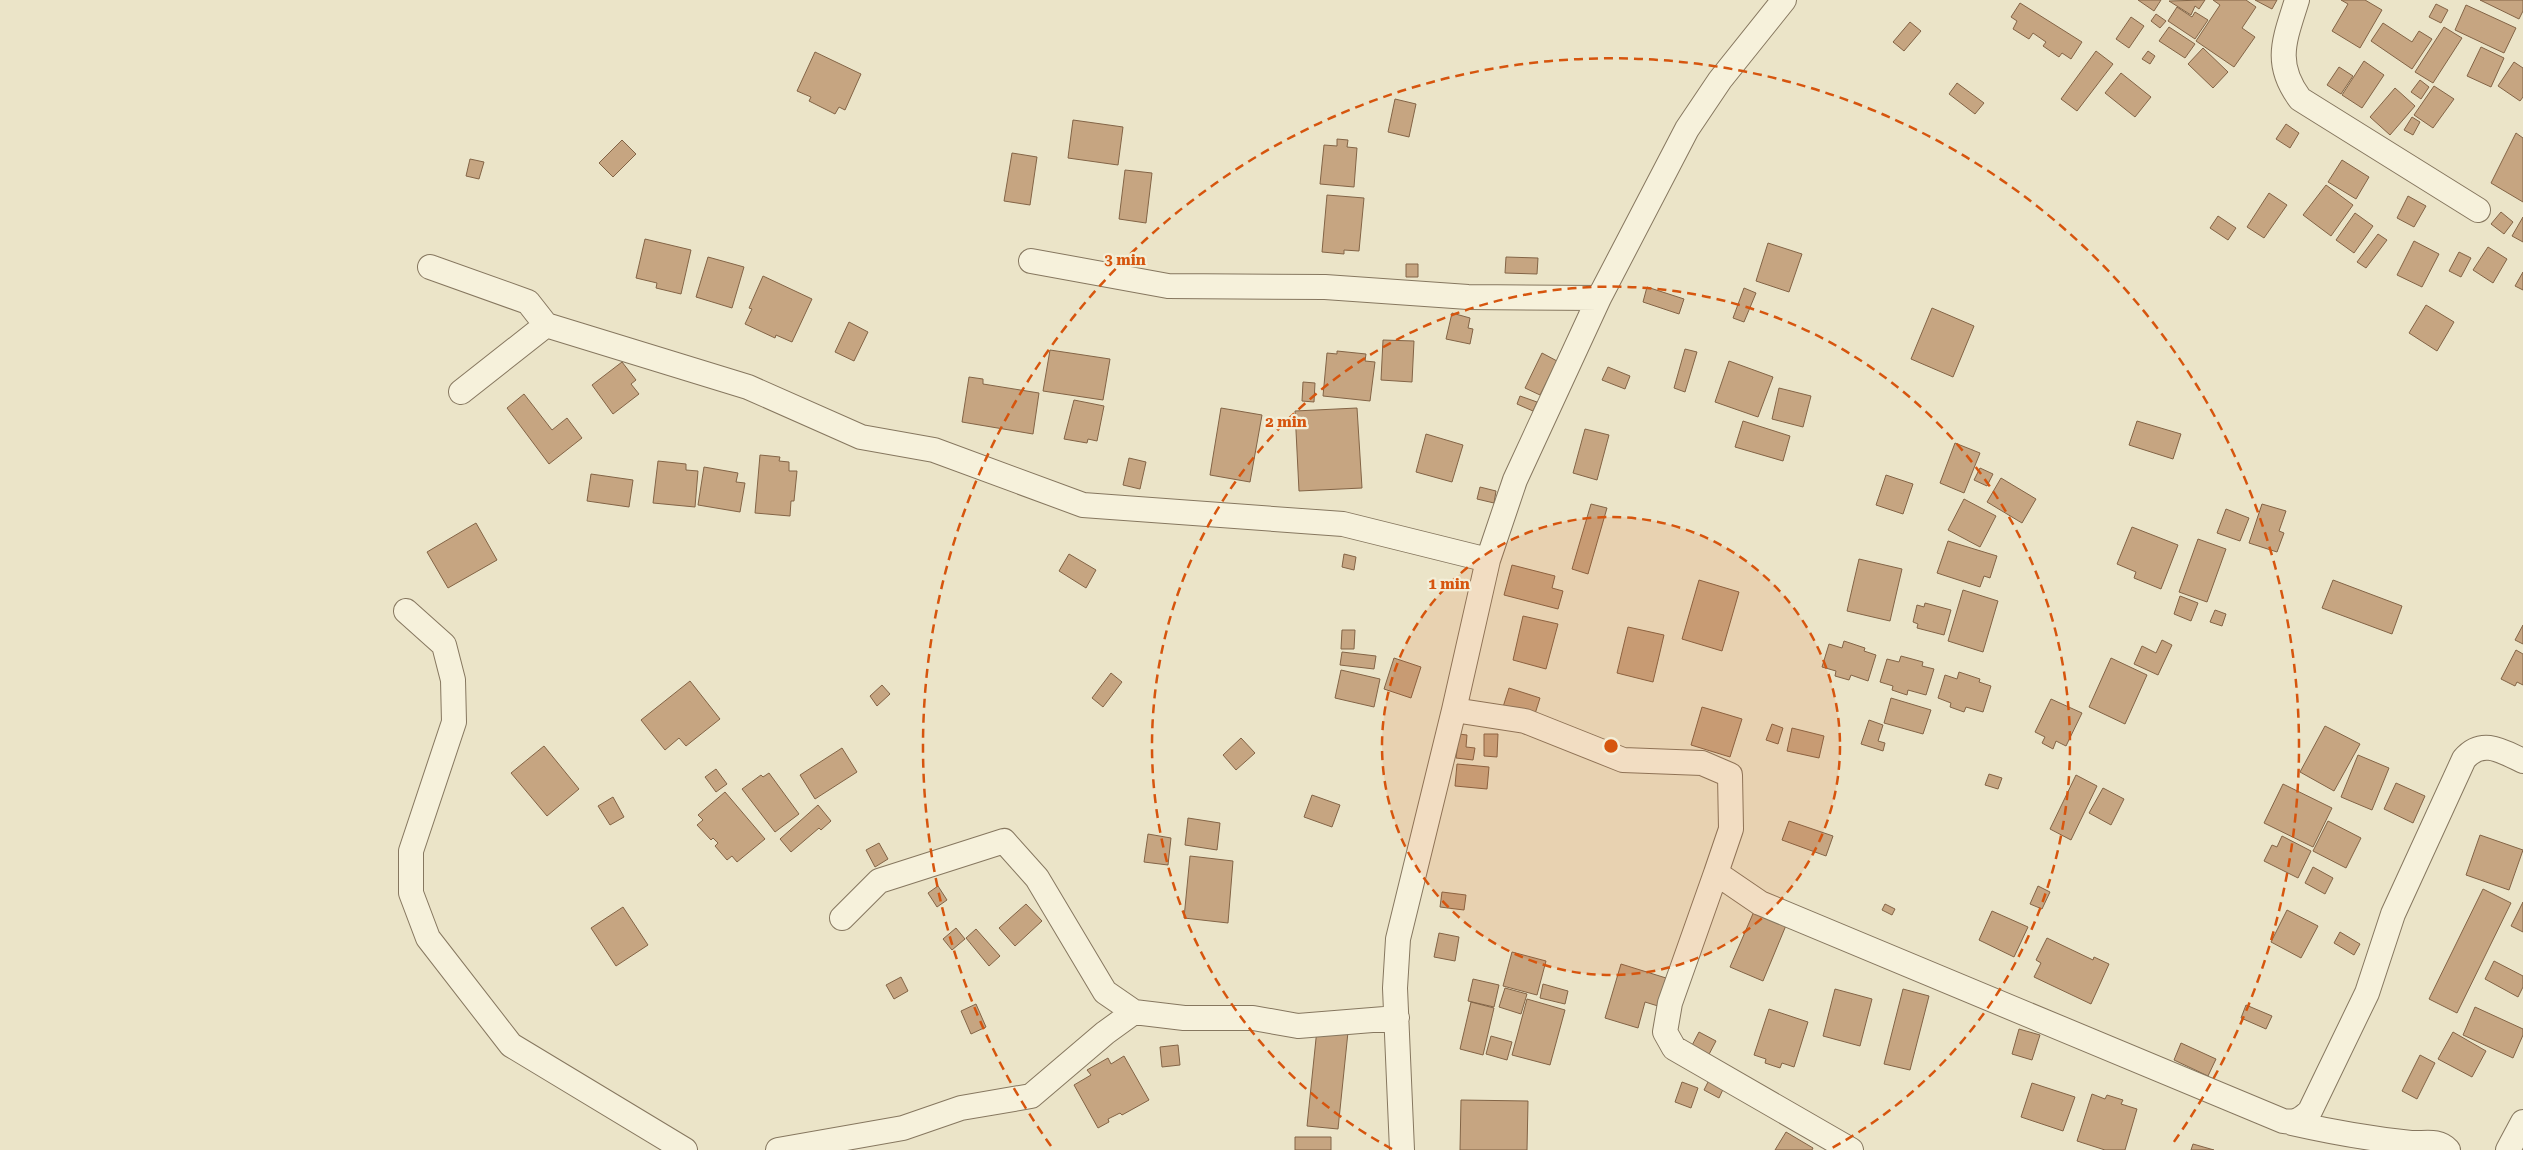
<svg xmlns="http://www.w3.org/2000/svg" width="2523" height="1150" viewBox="0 0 2523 1150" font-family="'Roboto Serif',serif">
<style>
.building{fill:#c6a581;stroke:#836446}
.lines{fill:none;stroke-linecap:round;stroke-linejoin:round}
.minor-casing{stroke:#86775f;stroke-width:26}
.minor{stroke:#f6f1db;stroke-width:24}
.ring{fill:none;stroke:#d6550e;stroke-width:2.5;stroke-dasharray:9 6}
.centre{fill:#d6550e;stroke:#f3eed7;stroke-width:2.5}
.ring-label{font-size:15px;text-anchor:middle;font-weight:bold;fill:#d6550e;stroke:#f3eed7;stroke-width:4.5;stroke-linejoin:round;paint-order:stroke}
</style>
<rect width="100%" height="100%" fill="#ebe4c8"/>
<!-- building -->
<path class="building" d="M2138 0H2161L2154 11Z
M2205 0 2199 9 2195 6 2191 15 2169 1Z
M2213 0H2246L2256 7 2242 28 2255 37 2234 67 2196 41 2220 5Z
M2255 0H2277L2272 9Z
M2341 0H2365L2382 10 2360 48 2332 31 2348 4Z
M2480 0H2523V11L2519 19Z
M2020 3 2082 42 2071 59 2062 53 2059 57 2043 46 2046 42 2033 33 2029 39 2013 29 2017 21 2011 17Z
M2436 4 2448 10 2441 23 2429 17Z
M2466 5 2516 28 2504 53 2455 30Z
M2177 7 2192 17 2195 12 2208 20 2195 39 2168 21Z
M2156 14 2166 21 2160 28 2151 21Z
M2131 17 2144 26 2129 48 2116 39Z
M1910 22 1921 31 1904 51 1893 42Z
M2383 23 2412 42 2419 31 2432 39 2412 69 2371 41Z
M2169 27 2195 44 2185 58 2159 41Z
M2444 27 2462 38 2433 83 2415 72Z
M2481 47 2504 58 2491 87 2467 76Z
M2203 48 2228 72 2213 88 2188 64Z
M2096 51 2113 64 2077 111 2061 99Z
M2148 51 2155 56 2150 64 2142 59Z
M815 52 861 74 845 110 839 107 835 114 809 101 811 97 797 91Z
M2364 61 2384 75 2362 108 2342 95Z
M2514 62 2523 68V97L2520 101 2498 86Z
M2339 67 2353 76 2341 94 2327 85Z
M2121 73 2151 97 2135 117 2105 93Z
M2420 80 2429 87 2421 99 2411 92Z
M1957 83 1984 103 1975 114 1949 94Z
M2434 86 2454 99 2433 128 2414 115Z
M2395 88 2415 106 2390 135 2370 117Z
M1395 99 1416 104 1409 137 1388 132Z
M2412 117 2420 122 2413 135 2404 130Z
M1073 120 1123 127 1118 165 1068 158Z
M2286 124 2299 133 2290 148 2276 139Z
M2516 133 2523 138V202L2491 183Z
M1337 139 1348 140 1347 147 1357 148 1354 187 1320 184 1324 145 1337 146Z
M622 140 636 154 613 177 599 163Z
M1012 153 1037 157 1030 205 1004 201Z
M470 159 484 162 479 179 466 176Z
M2342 160 2369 177 2356 199 2328 182Z
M1125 170 1152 173 1146 223 1119 219Z
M2326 185 2353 205 2331 236 2303 215Z
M2269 193 2287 205 2264 238 2247 227Z
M1327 195 1364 198 1359 251 1344 250V254L1322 252Z
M2408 196 2426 206 2414 227 2397 218Z
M2501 212 2513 222 2504 234 2491 224Z
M2355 213 2373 226 2354 253 2336 240Z
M2218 216 2236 228 2228 240 2210 228Z
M2523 217V242L2512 236Z
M2378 234 2387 240 2366 268 2357 262Z
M645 239 691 250 681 294 656 288 657 283 636 278Z
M2414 241 2439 254 2422 287 2397 275Z
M1768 243 1802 254 1789 292 1756 281Z
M2488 247 2507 259 2493 283 2473 270Z
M2459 252 2471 258 2461 277 2449 271Z
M708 257 744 267 732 308 696 297Z
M1506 257 1538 258 1537 274 1505 273Z
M1406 264H1418V277H1406Z
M2523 272V290L2515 286Z
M763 276 812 299 792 342 776 335 775 338 745 324 752 309 749 308Z
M1647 287 1684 299 1679 314 1643 302Z
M1744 288 1756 293 1744 322 1733 318Z
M2426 305 2454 322 2437 351 2409 333Z
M1932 308 1974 326 1953 377 1911 359Z
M1452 313 1470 318 1468 328 1473 329 1470 344 1446 339Z
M849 322 868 332 854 361 835 352Z
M1383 340 1414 341 1412 382 1381 380Z
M1685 349 1697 352 1685 392 1674 388Z
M1050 350 1110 359 1103 400 1043 391Z
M1337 351 1366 354 1365 361 1375 362 1370 401 1323 396 1327 353 1337 354Z
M1542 353 1557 361 1540 395 1525 388Z
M1729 361 1773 377 1758 417 1715 402Z
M622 362 636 380 631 384 639 394 613 414 592 385Z
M1608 367 1630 376 1625 389 1602 380Z
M969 377 983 379V384L1039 393 1033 434 962 422Z
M1303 382 1315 383 1314 402 1302 401Z
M1779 388 1811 396 1803 427 1772 419Z
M524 394 552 430 567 418 582 438 549 464 507 408Z
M1520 396 1537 402 1533 411 1517 404Z
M1074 400 1104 406 1097 441 1088 439 1087 443 1064 439Z
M1221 408 1262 415 1250 482 1210 475Z
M1357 408 1362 488 1299 491 1295 411Z
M1743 421 1790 436 1783 461 1735 447Z
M2137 421 2181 434 2173 459 2129 445Z
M1585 429 1609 435 1597 480 1573 473Z
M1426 434 1463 445 1452 482 1416 472Z
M1955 443 1980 453 1964 493 1940 483Z
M760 455 780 457 779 461 789 462V471H797L794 501H791L790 516 755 513Z
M1129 458 1146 462 1140 489 1123 485Z
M658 461 686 464V470L698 471 695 507 653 503Z
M704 467 738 473 736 482 745 483 740 512 698 505Z
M1980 468 1993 474 1987 486 1974 480Z
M591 474 633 480 629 507 587 501Z
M1886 475 1913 484 1903 514 1876 505Z
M2001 478 2036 499 2022 523 1987 502Z
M1480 487 1496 491 1494 503 1477 499Z
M1964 499 1996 516 1980 547 1948 530Z
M1591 504 1607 508 1588 574 1572 569Z
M2262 504 2286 511 2279 531 2284 533 2277 552 2249 543Z
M2226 509 2249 518 2240 541 2217 533Z
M476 523 497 560 448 588 427 552Z
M2132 527 2178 545 2161 589 2134 578 2136 572 2117 564Z
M2198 539 2226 549 2207 602 2179 592Z
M1948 541 1997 556 1990 578 1984 576 1980 587 1937 573Z
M1069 554 1096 570 1086 588 1059 571Z
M1344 554 1356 557 1354 570 1342 567Z
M1859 559 1902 569 1890 621 1847 611Z
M1512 565 1555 576 1552 588 1563 591 1558 609 1504 595Z
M1699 580 1739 592 1722 651 1682 639Z
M2333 580 2402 606 2392 634 2322 608Z
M1963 590 1998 601 1983 652 1948 641Z
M2180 596 2198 603 2191 621 2174 614Z
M1925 603 1951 610 1944 635 1917 628 1918 624 1913 622 1917 605 1924 607Z
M2215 610 2226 614 2222 626 2210 622Z
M1523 616 1558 624 1546 669 1513 660Z
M2523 625V644L2515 640Z
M1628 627 1664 635 1653 682 1617 673Z
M1342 630H1355L1354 649H1341Z
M2162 640 2172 645 2158 675 2134 664 2142 646 2156 653Z
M1844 641 1865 648 1864 651 1876 655 1868 681 1851 675 1849 680 1835 676 1836 671 1822 667 1829 644 1842 648Z
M2516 650 2523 654V685L2517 682 2515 686 2501 679Z
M1342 652 1376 656 1374 669 1340 665Z
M1901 656 1923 662 1922 666 1934 669 1926 695 1908 690 1907 695 1892 690 1893 686 1880 682 1887 659 1899 662Z
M1394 658 1421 667 1411 698 1384 689Z
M2111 658 2147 675 2125 724 2089 707Z
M1341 670 1380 679 1374 707 1335 698Z
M1959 672 1980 679 1979 682 1991 686 1983 712 1966 707 1964 712 1950 707 1951 703 1938 698 1945 675 1957 679Z
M1111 673 1122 682 1103 707 1092 698Z
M690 681 720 719 686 746 679 738 665 750 641 720Z
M882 685 890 694 877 706 870 696Z
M1509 688 1540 698 1534 717 1503 707Z
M1891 698 1931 710 1923 734 1884 723Z
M2051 699 2082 713 2066 746 2056 741 2053 749 2042 743 2045 737 2035 732Z
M1702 707 1742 719 1730 757 1691 745Z
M1869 720 1883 725 1878 741 1885 743 1883 751 1861 744Z
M1772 724 1783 728 1778 744 1766 740Z
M2325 726 2360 744 2334 791 2300 772Z
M1792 728 1824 736 1819 758 1787 751Z
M1459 734 1467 735 1466 747 1475 748 1473 760 1456 758Z
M1484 734H1498L1497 757 1484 756Z
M1241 738 1255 753 1236 770 1223 755Z
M544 746 579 789 547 816 511 773Z
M842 748 857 772 815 799 800 775Z
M2358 755 2389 768 2372 810 2341 797Z
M1457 764 1489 767 1487 789 1455 786Z
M716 769 727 784 716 792 705 777Z
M769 773 799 814 775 832 742 789 761 775 763 777Z
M1989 774 2002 778 1998 789 1985 785Z
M2076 775 2097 786 2071 840 2050 829Z
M2396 783 2425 796 2413 823 2384 809Z
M2283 784 2332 808 2313 847 2264 823Z
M2103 788 2124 799 2111 825 2089 813Z
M725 792 765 839 737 862 732 856 727 860 715 846 718 843 713 838 711 840 697 825 703 820 698 815Z
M1312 795 1340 805 1332 827 1304 817Z
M613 797 624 817 610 825 598 806Z
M818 805 831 821 821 830 819 828 791 852 780 839Z
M1188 818 1220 823 1217 850 1185 845Z
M1789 821 1833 836 1826 856 1782 840Z
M2328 821 2361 838 2346 868 2313 851Z
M1148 834 1171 838 1168 865 1144 862Z
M2480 835 2523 850 2509 890 2466 875Z
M2282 836 2311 851 2298 878 2264 861 2272 845 2277 847Z
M879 843 888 859 875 867 866 850Z
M1190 856 1233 861 1228 923 1184 918Z
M2313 867 2333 878 2325 894 2305 883Z
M938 886 947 900 937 907 928 893Z
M2038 886 2050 892 2042 909 2030 904Z
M2483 889 2511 903 2457 1013 2429 999Z
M1442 892 1466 895 1464 910 1440 907Z
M2523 902V932L2511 926Z
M1026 904 1042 921 1015 946 999 928Z
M1885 904 1895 909 1892 915 1882 910Z
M623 907 648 945 616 966 591 928Z
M1755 909 1787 923 1763 981 1730 967Z
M2287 910 2318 926 2301 958 2271 942Z
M1992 911 2028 927 2014 957 1979 940Z
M956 928 965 939 952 950 943 939Z
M976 929 1000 956 989 966 966 938Z
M2340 932 2360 944 2354 955 2334 943Z
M1439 933 1459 937 1455 961 1434 957Z
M2047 938 2093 960 2094 957 2109 964 2091 1004 2034 977 2041 963 2036 960Z
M1512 952 1546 961 1537 995 1503 986Z
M2494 961 2523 976V987L2518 997 2485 979Z
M1621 964 1666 978 1658 1006 1645 1002 1638 1028 1605 1018Z
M901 977 908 991 894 999 886 985Z
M1473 979 1499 985 1494 1007 1468 1001Z
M1543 984 1568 991 1565 1004 1540 998Z
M1505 988 1527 994 1521 1014 1499 1007Z
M1835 989 1872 999 1860 1046 1823 1036Z
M1903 989 1929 996 1910 1070 1884 1064Z
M1527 999 1565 1010 1550 1065 1512 1055Z
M1471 1002 1494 1008 1483 1055 1460 1049Z
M976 1004 986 1027 971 1034 961 1011Z
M2246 1005 2272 1016 2266 1029 2241 1018Z
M2475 1007 2523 1029V1035L2513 1058 2463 1035Z
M1769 1009 1808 1022 1794 1067 1782 1063 1780 1068 1765 1063 1766 1059 1754 1055Z
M1317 1029 1348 1032 1338 1129 1307 1126Z
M2019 1029 2040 1035 2032 1060 2012 1054Z
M1699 1032 1716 1041 1706 1060 1689 1051Z
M2453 1032 2486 1051 2472 1077 2438 1059Z
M1491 1036 1512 1042 1507 1060 1486 1054Z
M2181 1043 2216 1059 2208 1076 2174 1060Z
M1178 1045 1180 1065 1162 1067 1160 1047Z
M2420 1055 2435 1063 2417 1099 2402 1091Z
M1124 1056 1149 1100 1122 1115 1120 1113 1108 1119 1109 1122 1098 1128 1074 1085 1091 1075 1087 1070 1108 1058 1111 1064Z
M1711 1076 1726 1083 1719 1098 1704 1090Z
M1682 1082 1698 1088 1691 1108 1675 1102Z
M2032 1083 2075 1097 2063 1131 2021 1117Z
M2092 1094 2105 1099 2107 1095 2123 1100 2121 1104 2137 1109 2125 1150H2105L2077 1141Z
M1461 1100 1528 1101 1527 1150H1460Z
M1786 1132 1813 1148 1812 1150H1775Z
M1295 1137H1331V1150H1295Z
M2193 1144 2214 1150H2191Z"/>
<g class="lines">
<!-- minor casing -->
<g class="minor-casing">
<path id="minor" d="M2297 0C2285 39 2273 63 2300 99L2478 210
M1031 261 1168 286 1325 287 1468 297 1599 298
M430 267 528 302 546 325 748 387 861 437 934 450 1083 505 1343 524 1488 560
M461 392 546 325
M406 611 444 645 453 680 454 722 411 851V893L428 938 511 1045 685 1150
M1454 710 1525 721 1623 760 1702 763 1730 775 1731 829 1716 873 1760 903 2283 1121C2295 1123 2301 1120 2310 1111L2367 993 2393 914 2464 759C2482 738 2502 751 2523 761
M1716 873 1670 1003 1665 1032 1674 1048 1851 1150
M842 918 879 881 1004 841 1037 878 1105 992 1134 1012
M2292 1123C2332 1132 2371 1139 2411 1143 2424 1144 2438 1139 2448 1150
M778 1150 903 1128 961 1108 1031 1096 1105 1033 1134 1012 1184 1018H1253L1298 1026 1397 1018
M1402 1150 1395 988 1398 939 1454 710 1488 560 1515 480 1599 298 1687 129 1720 80 1784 0
M2508 1150 2523 1122"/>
</g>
<!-- minor -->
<use href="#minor" class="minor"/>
</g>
<!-- distance rings -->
<circle cx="1611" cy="746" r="229" fill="#d6550e" fill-opacity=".12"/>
<g class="ring">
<circle cx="1611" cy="746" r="229"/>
<path d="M1392 1149A459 459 0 1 1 1830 1149"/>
<path d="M1051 1146A688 688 0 1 1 2171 1146"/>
</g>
<circle cx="1611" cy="746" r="8" class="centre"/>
<g class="ring-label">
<text x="1125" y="265">3 min</text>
<text x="1286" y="427">2 min</text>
<text x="1449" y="589">1 min</text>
</g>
</svg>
